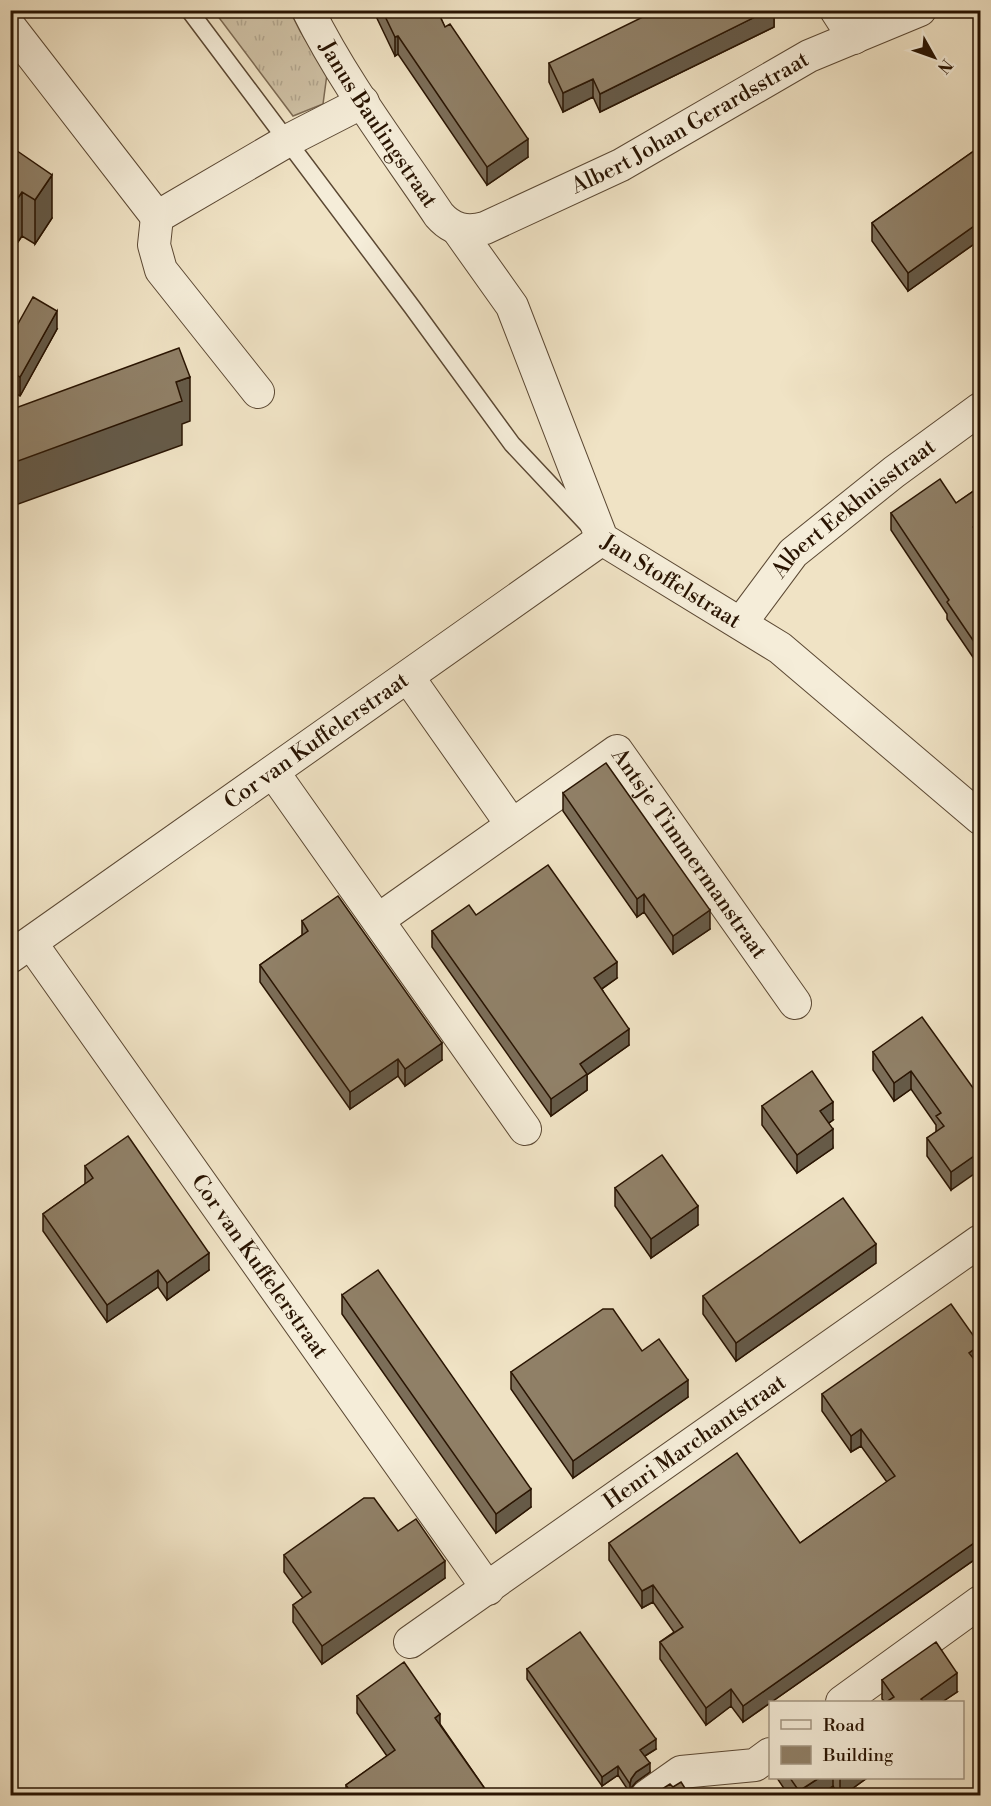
<svg xmlns="http://www.w3.org/2000/svg" width="991" height="1806" viewBox="0 0 991 1806" font-family="'Libre Bodoni',serif">
<style>
.grass{fill:url(#grass-tufts);stroke:#7c6a53;stroke-width:1.5}
.lines{fill:none;stroke-linecap:round;stroke-linejoin:round}
.service-casing{stroke:#5b4833;stroke-width:19}
.minor-casing{stroke:#5b4833;stroke-width:34}
.service{stroke:#f5edd9;stroke-width:16}
.minor{stroke:#f5edd9;stroke-width:32}
.wall{fill:#7c6e59;stroke:#291402;stroke-width:1.5}
.shaded-wall{fill:#655a48;stroke:#291402;stroke-width:1.5}
.building{fill:#908067;stroke:#291402;stroke-width:1.5}
.labels{text-anchor:middle;dominant-baseline:central;stroke-width:5;stroke-linejoin:round;paint-order:stroke}
.street-label{font-size:22px;fill:#291402;stroke:#f5edd9}
</style>
<defs>
<pattern id="grass-tufts" width="24" height="20" patternUnits="userSpaceOnUse" patternTransform="scale(1.5)"><rect width="24" height="20" fill="#cec0a4"/><path d="M3 7l-1-3M5 7V3M7 7l1-3M15 17l-1-3M17 17v-4M19 17l1-3" fill="none" stroke="#b1a48c"/></pattern>
</defs>
<rect width="100%" height="100%" fill="#f0e3c5"/>
<filter id="stains"><feTurbulence type="fractalNoise" baseFrequency=".00333" numOctaves="4"/><feColorMatrix values="0 0 0 0 .2 0 0 0 0 .09 0 0 0 0 .02 0 0 0 .5 -.17"/></filter>
<radialGradient id="worn" r=".72"><stop offset=".6" stop-color="#630" stop-opacity="0"/><stop offset="1" stop-color="#630" stop-opacity=".3"/></radialGradient>
<!-- grass -->
<path class="grass" d="M214 11H290L300 31 327 74 323 104 293 116Z"/>
<g class="lines">
<!-- service casing -->
<g class="service-casing">
<path id="service" d="M189 10 412 307 512 444 589 526"/>
</g>
<!-- minor casing -->
<g class="minor-casing">
<g id="minor">
<path id="s1" d="M308 10C344 83 394 148 439 215 452 230 467 233 485 228L621 165 809 56 920 10"/>
<path d="M836 10 854 38"/>
<path d="M10 27 157 217"/>
<path id="s2" d="M458 230 512 306 602 539 780 648 980 818"/>
<path d="M258 392 161 270 154 245 157 217 287 141 363 102"/>
<path id="s3" d="M741 623 793 553 894 472 980 409"/>
<path d="M408 677 512 825"/>
<path d="M273 772 525 1129"/>
<path id="s4" d="M378 920 617 751 795 1003"/>
<path id="s5" d="M31 943 488 1589"/>
<path id="s6" d="M10 957 602 539"/>
<path id="s7" d="M410 1642 980 1241"/>
<path d="M842 1702 980 1602"/>
<path d="M647 1796 681 1772 755 1765 770 1754"/>
</g>
</g>
<!-- service -->
<use href="#service" class="service"/>
<!-- minor -->
<use href="#minor" class="minor"/>
</g>
<!-- wall -->
<path class="wall" d="M373 10H437L445 27 528 157 487 185 398 54 395 56Z
M774 10V27L600 112 593 97 563 112 549 82V63Z
M10 146 52 218 35 244 22 236 11 252Z
M981 146V239L908 291 872 241V223Z
M57 329 20 396 10 390V338Z
M981 486V669L947 619V614L891 530V513L956 503Z
M563 793 710 929 673 954 644 912 637 917 563 811Z
M476 915 617 978 602 989 629 1045 587 1075V1090L551 1116 432 947V931Z
M302 921 442 1060 405 1086 398 1076 350 1109 260 982V965L302 935Z
M873 1052 981 1099 951 1190 927 1156V1138L936 1132V1125L911 1089 894 1101 873 1070Z
M762 1106 833 1120 829 1123 833 1148 797 1173 762 1125Z
M85 1166 209 1270 167 1300 158 1287 107 1322 43 1231V1214L85 1184Z
M615 1188 698 1225 651 1258 615 1206Z
M876 1263 736 1361 703 1314V1296Z
M342 1295 531 1507 496 1533 342 1314Z
M642 1351 688 1397 573 1478 511 1389V1372Z
M980 1362 977 1364 981 1368V1555L743 1722 731 1706 706 1725 660 1659V1642L674 1632 653 1602 642 1608 609 1560V1543H800L887 1482 861 1446 851 1452 822 1411V1394Z
M398 1531 445 1578 322 1664 293 1622V1605L303 1598 284 1572V1555Z
M527 1669 656 1749 645 1756 650 1772 636 1782 631 1788 630 1793 618 1775 602 1786 527 1679Z
M882 1680 957 1692 942 1702H885L882 1699Z
M357 1696 440 1724 490 1796H346V1785L387 1756 357 1713Z
M777 1778H867L842 1796H839L833 1786 819 1796H789Z"/>
<!-- shaded-wall -->
<path class="shaded-wall" d="M769 10H774V27L600 112V94Z
M398 36V54L395 56V37Z
M593 79V97L563 112V93Z
M528 139V157L487 185V167Z
M52 175V218L35 244V200Z
M22 192V236L11 252V208Z
M981 221V239L908 291V273Z
M57 311V329L20 396V377Z
M190 377V421L182 424V445L10 507V464L176 382Z
M981 522V539L973 527Z
M644 894V912L637 917V899Z
M710 910V929L673 954V936Z
M617 962V978L594 994V978Z
M629 1029V1045L587 1075V1090L551 1116V1099L580 1064Z
M442 1043V1060L405 1086V1069Z
M398 1059V1076L350 1109V1092Z
M911 1071V1089L894 1101V1083Z
M833 1102V1120L820 1129V1111Z
M833 1129V1148L797 1173V1155Z
M981 1151V1169L951 1190V1172Z
M698 1206V1225L651 1258V1239Z
M876 1244V1263L736 1361V1343Z
M209 1253V1270L167 1300V1283Z
M158 1270V1287L107 1322V1305Z
M980 1345V1362L969 1370V1353Z
M688 1380V1397L573 1478V1461Z
M861 1429V1446L851 1452V1436Z
M531 1489V1507L496 1533V1514Z
M981 1538V1555L743 1722V1706Z
M445 1561V1578L322 1664V1646Z
M653 1585V1602L642 1608V1591Z
M957 1673V1692L942 1702H921V1699Z
M731 1689V1706L706 1725V1708Z
M440 1714V1732L435 1718Z
M656 1739V1749L640 1759V1750Z
M650 1763V1772L636 1782 631 1788 630 1793V1784L631 1779 636 1772Z
M618 1766V1775L602 1786V1777Z
M819 1778H833V1786L819 1796H799V1791Z
M840 1778H867L842 1796H840Z"/>
<!-- building -->
<path class="building" d="M382 10H437L445 27 450 24 528 139 487 167 398 36 395 37Z
M657 10H769L600 94 593 79 563 93 549 63Z
M10 146 52 175 35 200 22 192 11 208Z
M981 146V221L908 273 872 223Z
M33 297 57 311 20 377 10 372V338Z
M179 348 190 377 176 382 182 401 10 464V410Z
M940 479 956 503 981 486V522L973 527 981 540V652L947 602 949 600 891 513Z
M606 763 710 910 673 936 644 894 637 899 563 793Z
M548 865 617 962 594 978 629 1029 580 1064 587 1074 551 1099 432 931 469 905 476 915Z
M338 896 442 1043 405 1069 398 1059 350 1092 260 965 308 931 302 921Z
M922 1017 981 1099V1151L951 1172 927 1138 944 1126 936 1116 941 1113 911 1071 894 1083 873 1052Z
M812 1071 833 1102 820 1111 833 1129 797 1155 762 1106Z
M128 1136 209 1253 167 1283 158 1270 107 1305 43 1214 93 1178 85 1166Z
M662 1155 698 1206 651 1239 615 1188Z
M843 1198 876 1244 736 1343 703 1296Z
M378 1270 531 1489 496 1514 342 1295Z
M951 1304 980 1345 969 1353 981 1368V1538L743 1706 731 1689 706 1708 660 1642 683 1627 653 1585 642 1591 609 1543 737 1453 800 1543 889 1480 895 1476 861 1429 851 1436 822 1394Z
M603 1309H613L642 1351 659 1339 688 1380 573 1461 511 1372Z
M364 1498H374L398 1531 416 1519 445 1561 322 1646 293 1605 311 1592 284 1555Z
M580 1632 656 1739 640 1750 650 1763 636 1772 631 1779 630 1784 618 1766 602 1777 527 1669Z
M936 1642 957 1673 921 1699 924 1702H886L894 1697 882 1680Z
M404 1662 440 1714 435 1718 490 1796H353L346 1785 395 1750 357 1696Z
M790 1778H819L799 1791Z
M681 1782 690 1796H651L670 1784 673 1787Z"/>
<g class="labels">
<!-- street labels -->
<g class="street-label">
<text stroke="none"><textPath href="#s1" startOffset="525">Albert Johan Gerardsstraat</textPath></text>
<text stroke="none"><textPath href="#s1" startOffset="134">Janus Baulingstraat</textPath></text>
<text stroke="none"><textPath href="#s3" startOffset="162">Albert Eekhuisstraat</textPath></text>
<text stroke="none"><textPath href="#s2" startOffset="424">Jan Stoffelstraat</textPath></text>
<text stroke="none"><textPath href="#s6" startOffset="375">Cor van Kuffelerstraat</textPath></text>
<text stroke="none"><textPath href="#s4" startOffset="418">Antsje Timmermanstraat</textPath></text>
<text stroke="none"><textPath href="#s5" startOffset="396">Cor van Kuffelerstraat</textPath></text>
<text stroke="none"><textPath href="#s7" startOffset="348">Henri Marchantstraat</textPath></text>
</g>
</g>
<!-- margin -->
<rect width="991" height="1806" fill="none" stroke="#f0e3c5" stroke-width="36"/>
<rect x="12" y="12" width="967" height="1782" fill="none" stroke="#291402" stroke-width="3"/>
<rect x="18" y="18" width="955" height="1770" fill="none" stroke="#291402" stroke-width="1.5"/>
<!-- legend -->
<rect x="769" y="1701" width="195" height="78" fill="#f5edd9" stroke="#a39683" stroke-width="1.5"/>
<rect x="781" y="1720" width="30" height="9" fill="#f5edd9" stroke="#a39683" stroke-width="1.5"/>
<text x="823" y="1731" font-size="18" fill="#291402">Road</text>
<rect x="781" y="1746" width="30" height="18" fill="#908067" stroke="#a39683" stroke-width="1.5"/>
<text x="823" y="1761" font-size="18" fill="#291402">Building</text>
<!-- north arrow -->
<g transform="translate(934 57) rotate(130)" stroke="#f5edd9" stroke-width="4.5" paint-order="stroke">
<path d="M0-4.5L10 22L0 15L-10 22Z" fill="#291402"/>
<text y="-9" font-size="16" font-weight="bold" text-anchor="middle" fill="#291402">N</text>
</g>
<rect width="100%" height="100%" filter="url(#stains)"/>
<rect width="100%" height="100%" fill="url(#worn)"/>
</svg>
